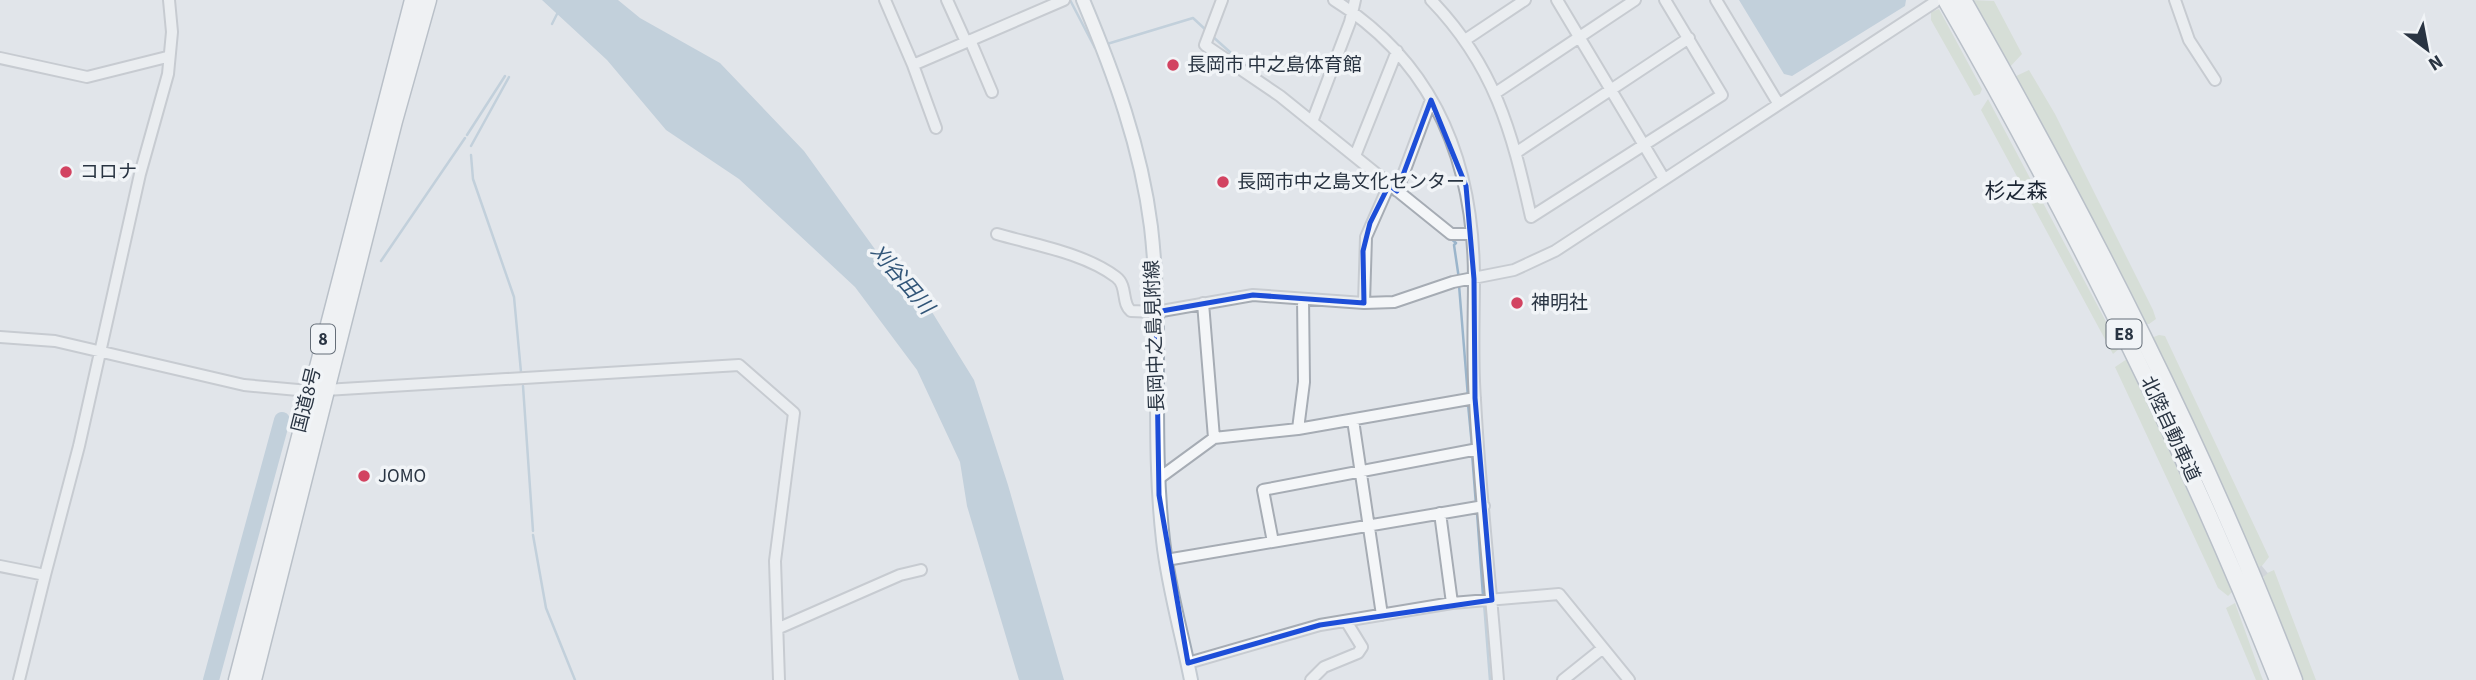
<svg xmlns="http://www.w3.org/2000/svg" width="2476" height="680" viewBox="0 0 2476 680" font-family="'Source Sans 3','Noto Sans JP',sans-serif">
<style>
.green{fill:#c8d4c2}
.water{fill:#9bb5cb}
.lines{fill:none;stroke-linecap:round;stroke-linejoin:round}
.stream{stroke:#9bb5cb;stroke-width:2.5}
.river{stroke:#9bb5cb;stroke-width:16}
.minor-tunnel{stroke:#bcc2c8;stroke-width:10;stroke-dasharray:10 5;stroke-linecap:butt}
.minor-casing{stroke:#a6acb4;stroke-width:14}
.major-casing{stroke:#a0aab6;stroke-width:16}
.highway-casing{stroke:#8893a1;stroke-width:19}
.minor{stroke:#f4f6f8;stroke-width:10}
.major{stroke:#fff;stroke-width:12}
.highway{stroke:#fff;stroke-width:16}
.marked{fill:none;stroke:#1d4ed8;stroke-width:5;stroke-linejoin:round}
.poi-dot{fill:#d24361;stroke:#f1f4f7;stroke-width:2.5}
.labels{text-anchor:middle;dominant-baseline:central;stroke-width:7;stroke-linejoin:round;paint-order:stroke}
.shield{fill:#f1f4f7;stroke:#656e78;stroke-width:2}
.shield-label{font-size:18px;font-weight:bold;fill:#293442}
.poi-label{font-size:19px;fill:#293442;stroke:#f1f4f7;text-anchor:start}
.street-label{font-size:19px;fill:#293442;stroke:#f1f4f7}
.neighbourhood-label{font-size:21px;fill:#1b2533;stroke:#f1f4f7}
.water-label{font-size:21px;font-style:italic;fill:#315578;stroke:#f1f4f7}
</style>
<rect width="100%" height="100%" fill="#e1e5ea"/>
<!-- green -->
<path class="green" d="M1970 0 1994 1 2022 54 2008 69Z
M1939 9 1982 89 1980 94 1974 96 1931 20V12Z
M2029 70 2055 114 2153 310 2156 319 2149 324H2143L2014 77Z
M1988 99 2120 348 2113 354 1981 110Z
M2159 335 2165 336 2269 557 2258 571 2151 338Z
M2127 359 2233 591 2228 596 2218 588 2115 367Z
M2274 570 2316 680H2300L2262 583 2265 574Z
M2235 603 2261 675 2263 680H2256L2226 608Z"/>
<!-- water -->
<path class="water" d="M542 0H618L640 18 720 63 804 151 890 270 932 312 974 380 1008 485 1064 680H1019L967 506 960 462 917 370 855 287 739 179 666 130 607 60Z
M1739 0H1906L1905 6 1792 76 1784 74Z"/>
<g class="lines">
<!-- stream -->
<path class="stream" d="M1070 0 1095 48 1097 47
M552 24 558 12
M1212 36 1249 69
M1107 44 1193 18 1207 31
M467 135 505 76
M471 146 509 77
M471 155 473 179 514 297 521 372
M1449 237 1456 243 1454 245 1459 279
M381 261 465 138
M1459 285 1468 397
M523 386 533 531
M1468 404 1472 446
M1472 453 1476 505
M1477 512 1483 596
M533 535 546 608 575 680
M1484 603 1490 680"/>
<!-- river -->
<path class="river" d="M211 680 282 420"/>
<!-- minor-tunnel -->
<path class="minor-tunnel" d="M2234 595 2265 569"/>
<!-- minor casing -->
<g class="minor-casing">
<path id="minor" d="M885 0 913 65 1064 0
M947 0 966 42
M1222 0 1205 45 1280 96 1451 234H1470
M1334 0C1435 63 1474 163 1474 279 1474 319 1472 360 1475 400 1480 494 1491 587 1498 680
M1431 0C1494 65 1512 131 1531 217L1722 95 1665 0
M1557 0 1663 177
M1716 0 1778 103
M2175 0 2189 40 2215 80
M970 40 992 92
M1465 40 1525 0
M0 58 87 77 167 57
M913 65 936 128
M1497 92 1635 0
M1312 122 1350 22 1355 0
M1517 152 1689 38
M1355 156 1397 51
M1397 191 1431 100
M997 234C1035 245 1084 253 1116 277 1128 286 1121 303 1131 311L1156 312 1253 295 1364 303 1394 302 1453 282 1514 270 1555 251 1935 2
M1203 303 1214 438
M1364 303 1366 237 1389 185
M0 337 55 341 244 385 309 391 739 365 794 413 775 561 779 680
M1353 420 1382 615
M1298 429 1304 382 1303 299
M1158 479 1214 438 1298 429 1475 398
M1440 513 1452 603
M1273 542 1263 490 1478 449
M1166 560 1484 506
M0 566 45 575 79 446 140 174 168 74 172 32 169 0
M779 628 900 575 921 570
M1188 663 1320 625 1452 603 1559 594 1629 680
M19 680 45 575
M1311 680 1324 667 1358 653 1362 647 1346 621
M1563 680 1603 648"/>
</g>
<!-- major casing -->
<g class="major-casing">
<path id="major" d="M1083 0C1114 74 1141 147 1151 227 1163 331 1151 436 1163 540 1168 587 1182 634 1191 680"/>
</g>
<!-- highway casing -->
<g class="highway-casing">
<path id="highway" d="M1946 0C2072 219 2184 445 2278 680
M1963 0C2088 220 2204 444 2294 680
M237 680 413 0
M253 680 394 121 428 0"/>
</g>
<!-- minor -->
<use href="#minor" class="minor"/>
<!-- major -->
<use href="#major" class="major"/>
<!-- highway -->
<use href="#highway" class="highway"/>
</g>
<!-- marked area -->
<path d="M0 0H2476V680H0ZM1431 100 1466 186 1474 279 1475 398 1492 600 1320 625 1188 663 1159 495 1156 312 1253 295 1364 303 1363 251 1370 223 1389 185 1397 191Z" fill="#e1e5ea" fill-opacity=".55" fill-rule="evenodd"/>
<path class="marked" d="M1431 100 1466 186 1474 279 1475 398 1492 600 1320 625 1188 663 1159 495 1156 312 1253 295 1364 303 1363 251 1370 223 1389 185 1397 191Z"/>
<!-- markers -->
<g class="poi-dot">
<circle cx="1173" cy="65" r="7"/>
<circle cx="66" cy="172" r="7"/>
<circle cx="1223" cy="182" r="7"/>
<circle cx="1517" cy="303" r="7"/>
<circle cx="364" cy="476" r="7"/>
</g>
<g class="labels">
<!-- shield labels -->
<g class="shield">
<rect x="2106.5" y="319.5" width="35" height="29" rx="5"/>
<rect x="311" y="324.5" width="24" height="29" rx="5"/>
</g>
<g class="shield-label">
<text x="2124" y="334">E8</text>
<text x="323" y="339">8</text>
</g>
<!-- poi labels -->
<g class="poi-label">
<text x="1187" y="65">長岡市 中之島体育館</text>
<text x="80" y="172">コロナ</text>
<text x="1237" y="182">長岡市中之島文化センター</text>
<text x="1531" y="303">神明社</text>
<text x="378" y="476">JOMO</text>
</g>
<!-- street labels -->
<g class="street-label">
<text transform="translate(1155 336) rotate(-92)">長岡中之島見附線</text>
<text transform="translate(307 400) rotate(-76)">国道8号</text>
<text transform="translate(2170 429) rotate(65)">北陸自動車道</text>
</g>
<!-- neighbourhood labels -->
<g class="neighbourhood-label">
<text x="2016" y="191">杉之森</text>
</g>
<!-- water labels -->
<g class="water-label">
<text transform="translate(902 279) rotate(49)">刈谷田川</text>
</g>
</g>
<!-- north arrow -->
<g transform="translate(2427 49) rotate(148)" stroke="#f1f4f7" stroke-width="5" paint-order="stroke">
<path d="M0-5L12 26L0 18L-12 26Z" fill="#293442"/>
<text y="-10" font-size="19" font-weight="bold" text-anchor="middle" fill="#293442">N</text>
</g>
</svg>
